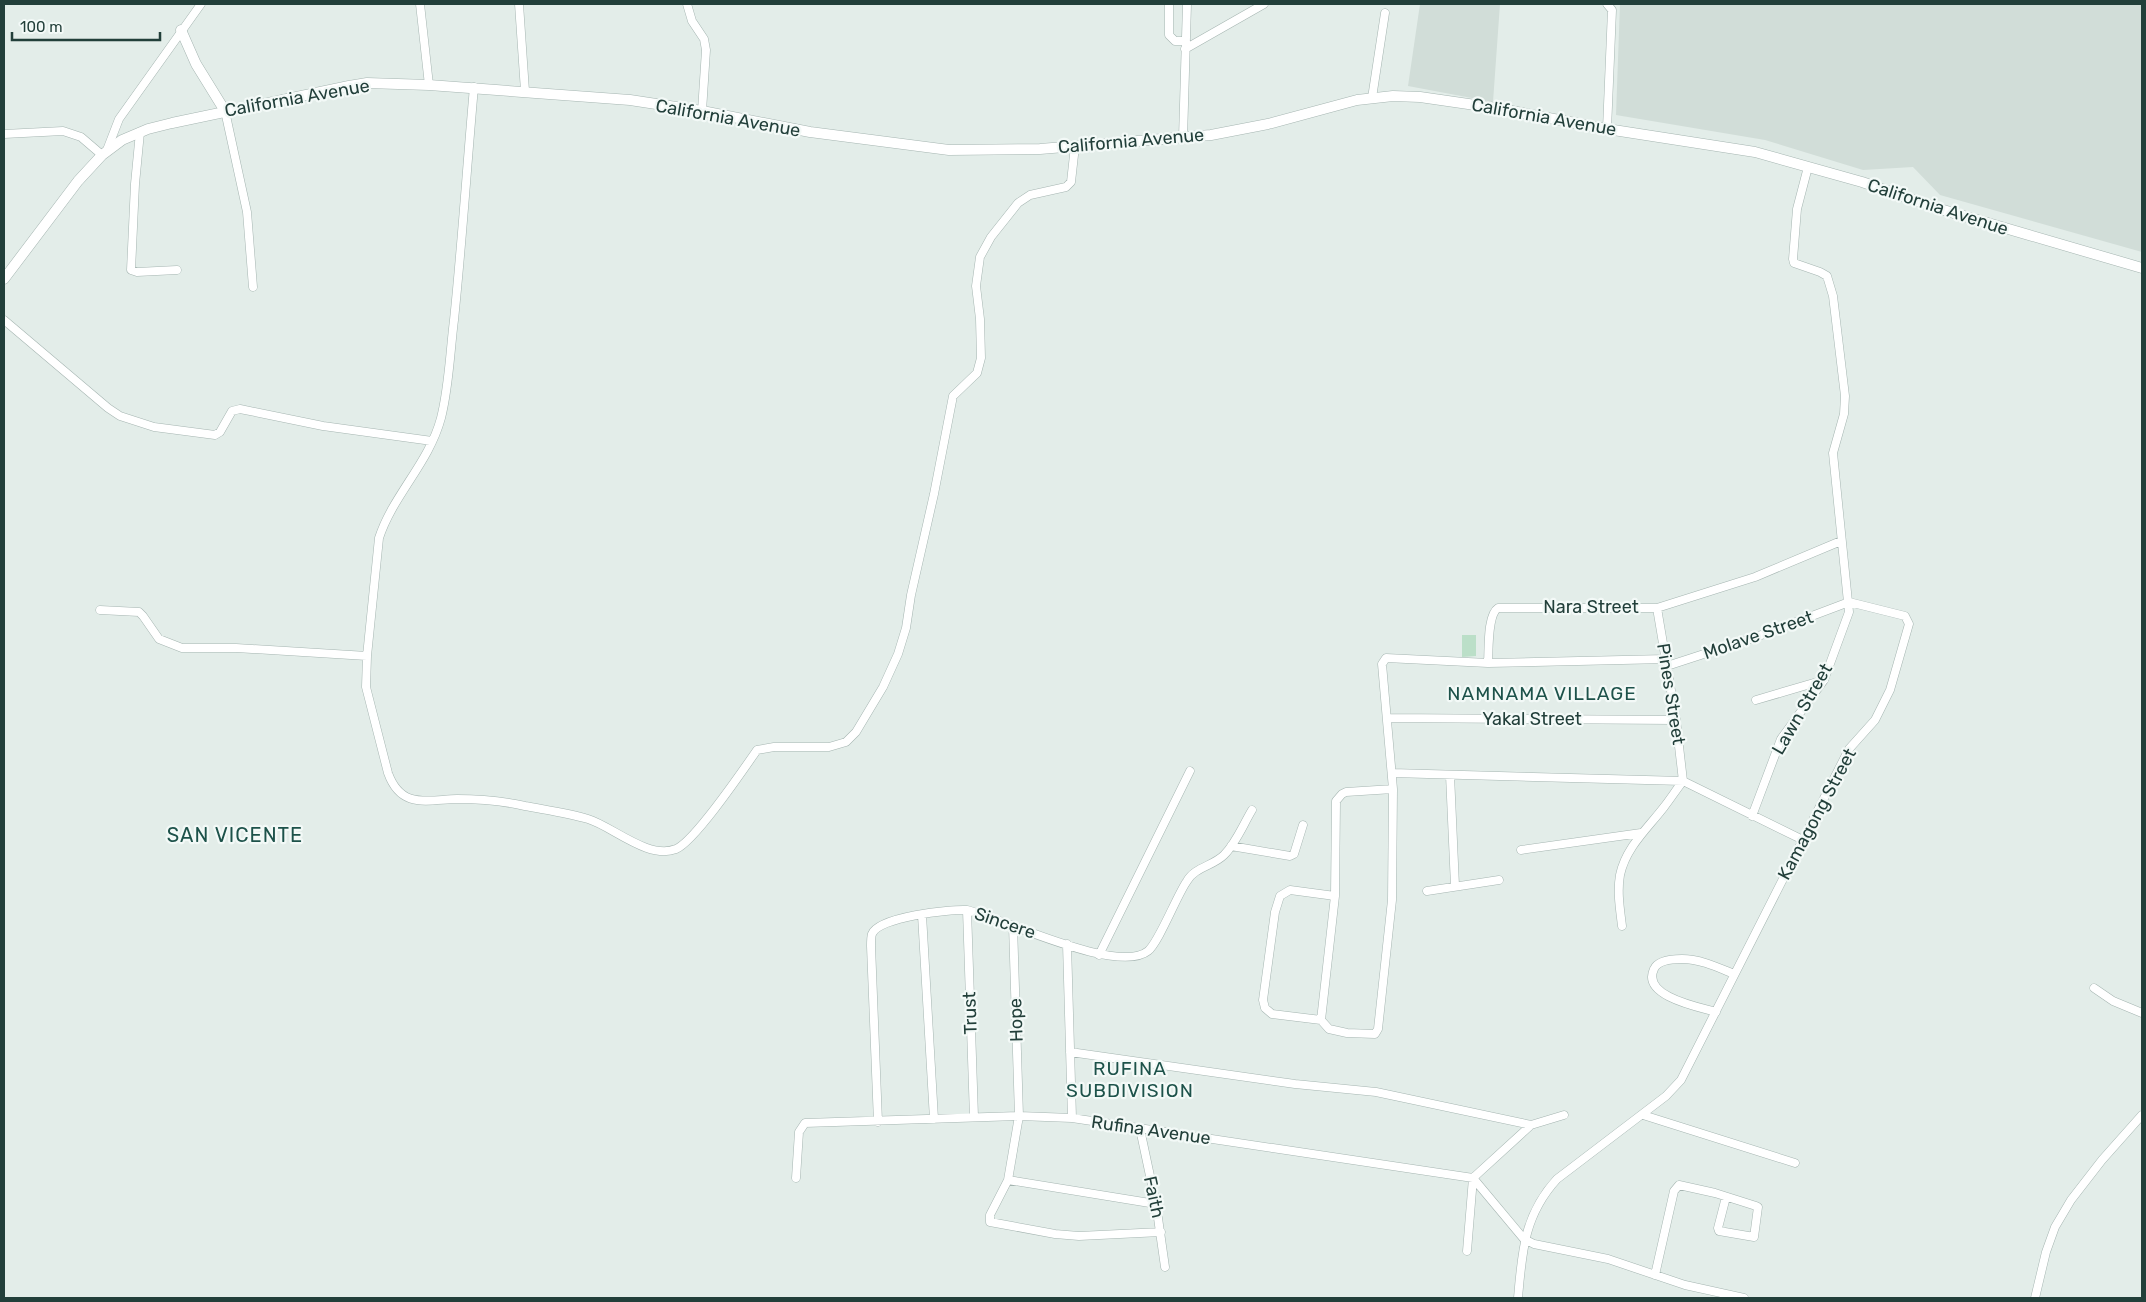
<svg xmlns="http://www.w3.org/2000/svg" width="2146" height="1302" viewBox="0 0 2146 1302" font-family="Rubik,sans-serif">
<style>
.built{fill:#d1ddd8}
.green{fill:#bbdfc8}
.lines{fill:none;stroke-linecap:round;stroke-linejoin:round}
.minor-casing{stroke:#a5b5b1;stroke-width:9}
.tertiary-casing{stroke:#a5b5b1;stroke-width:11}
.minor{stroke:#fff;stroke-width:8}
.tertiary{stroke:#fff;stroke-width:10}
.labels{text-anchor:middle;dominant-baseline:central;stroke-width:4.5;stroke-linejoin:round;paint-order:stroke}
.street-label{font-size:18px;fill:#223f3a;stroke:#f3f9f7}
.neighbourhood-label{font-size:19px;letter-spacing:1px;fill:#1d524a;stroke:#f3f9f7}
.quarter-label{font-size:20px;letter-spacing:1px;fill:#1d524a;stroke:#f3f9f7}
</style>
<rect width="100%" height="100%" fill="#e3ede9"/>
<!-- built -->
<path class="built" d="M1420 4H1500L1493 102 1408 86Z
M1620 4H2142V252L1940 195 1913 167 1863 170 1765 140 1616 115Z"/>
<!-- green -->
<path class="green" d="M1462 635H1476V656L1462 657Z"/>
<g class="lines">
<!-- minor casing -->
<g class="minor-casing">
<path id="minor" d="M420 4 429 85
M519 4 525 91
M687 4 692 21 704 39 706 50 702 111
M1169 4V35L1175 41H1185
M1185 49 1264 4
M474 87C467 165 462 243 454 320 450 352 449 387 441 418 429 463 393 495 379 538L367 656 366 687 388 773C401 809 426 800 457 799 480 799 503 801 525 806 546 810 568 813 588 819 612 826 648 860 676 849 695 841 743 770 757 750L774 747H829L846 742 856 732 883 687 898 654 906 628 911 595 934 494 953 396 977 373 981 358 980 319 976 286 980 257 991 237 1018 203 1030 195 1066 187 1071 182 1075 146
M1372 98 1385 13
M225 111 247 212 253 287
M1607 129 1612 10 1607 4
M140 132 135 184 131 270 137 272 177 270
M4 134 63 131 81 137 102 155
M1183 138 1187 4
M107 150 119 119 201 4
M4 320 108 408 120 416 154 427 215 435 220 432 232 411 240 409 323 426 432 441
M1657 608 1676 720 1683 781
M100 610 139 612 143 616 159 639 182 648H236L367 656
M1488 663C1489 650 1487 615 1498 608H1657L1755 577 1841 541
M1667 666 1756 637 1849 602
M1756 700 1824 680
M1387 718 1676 720
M1392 773 1683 781 1803 840
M1450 775 1455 886
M1752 816 1781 739 1824 680 1849 612 1833 453 1844 414 1845 396 1833 296 1827 276 1820 272 1794 263 1793 259 1797 209 1808 167
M1231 846 1290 856 1294 854 1303 825
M1521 850 1641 833
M1427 891 1499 880
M1335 896 1290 890 1280 896 1275 912 1263 1000 1265 1008 1272 1014 1321 1020 1329 1029 1347 1033 1375 1034 1378 1029 1392 900 1393 789 1382 664 1386 658 1488 663 1666 659
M967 910 974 1117
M922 915 934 1119
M1013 925 1019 1116 1008 1180 990 1215V1222L1055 1234 1079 1236 1161 1232
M1622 926C1620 909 1617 892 1620 875 1626 847 1648 828 1664 807 1671 798 1676 790 1683 781
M1067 944 1072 1118
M1099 955 1190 771
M2094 988 2113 1001 2142 1013
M1716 1012C1698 1007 1641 996 1654 969 1658 960 1673 959 1682 959 1700 959 1717 967 1734 974
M1321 1020 1335 896 1336 801 1342 794 1346 792 1393 789
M1070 1052 1295 1084 1376 1092 1531 1125
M1643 1115 1795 1163
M878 1122 871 946C871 943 871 937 872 934 878 917 950 909 967 910 1004 919 1118 975 1148 951 1159 942 1177 895 1187 881 1195 867 1213 866 1224 855 1236 843 1243 825 1252 810
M1140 1129 1156 1204 1165 1267
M796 1178 799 1132 805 1123 1019 1116 1072 1118 1473 1178 1524 1239 1534 1244 1608 1259 1685 1285 1744 1298
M1008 1180 1156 1204
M1467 1251 1473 1178 1531 1125 1564 1115
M1655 1275 1674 1191 1679 1185 1715 1193 1756 1206 1758 1207 1754 1237 1719 1231 1718 1228 1726 1197
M1518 1298C1522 1252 1524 1215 1557 1179L1666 1096 1681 1080 1849 749 1875 720 1890 690 1909 624 1905 616 1849 602
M2035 1298 2046 1252 2055 1227 2071 1200 2102 1160 2142 1115"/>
</g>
<!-- tertiary casing -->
<g class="tertiary-casing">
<path id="tertiary" d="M181 30 196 64 225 111
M4 279 78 181 102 155 122 140 148 129 172 123 349 86 367 83 429 85 630 100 702 111 810 132 949 150 1040 149 1211 135 1268 124 1357 100 1393 96 1420 97 1496 108 1607 129 1755 152 1862 182 1940 209 2142 268"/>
</g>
<!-- minor -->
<use href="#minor" class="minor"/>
<!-- tertiary -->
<use href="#tertiary" class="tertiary"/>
</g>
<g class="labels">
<!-- street labels -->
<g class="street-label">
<text transform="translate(297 98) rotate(-10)">California Avenue</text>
<text transform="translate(1544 117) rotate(10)">California Avenue</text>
<text transform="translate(728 118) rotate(10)">California Avenue</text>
<text transform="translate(1131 141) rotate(-5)">California Avenue</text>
<text transform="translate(1938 207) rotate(18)">California Avenue</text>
<text x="1591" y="607">Nara Street</text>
<text transform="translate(1758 635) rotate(-19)">Molave Street</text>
<text transform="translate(1671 694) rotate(81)">Pines Street</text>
<text transform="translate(1802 709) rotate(-60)">Lawn Street</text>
<text x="1532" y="719">Yakal Street</text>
<text transform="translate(1817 814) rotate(-62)">Kamagong Street</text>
<text transform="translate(1005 923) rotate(19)">Sincere</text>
<text transform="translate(970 1013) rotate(-92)">Trust</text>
<text transform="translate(1016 1020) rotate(-92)">Hope</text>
<text transform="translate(1151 1130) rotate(8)">Rufina Avenue</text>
<text transform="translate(1154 1197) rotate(78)">Faith</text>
</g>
<!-- neighbourhood labels -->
<g class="neighbourhood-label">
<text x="1542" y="693">NAMNAMA VILLAGE</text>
<text x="1130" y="1068">RUFINA<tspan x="1130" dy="22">SUBDIVISION</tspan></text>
</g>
<!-- quarter labels -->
<g class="quarter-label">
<text x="235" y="835">SAN VICENTE</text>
</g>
</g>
<!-- border -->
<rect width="2146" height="1302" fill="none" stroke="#223f3a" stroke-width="10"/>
<!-- scale -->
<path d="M12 32v8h148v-8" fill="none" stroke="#223f3a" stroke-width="2.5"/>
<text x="20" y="32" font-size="15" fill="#223f3a" stroke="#f3f9f7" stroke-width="4" paint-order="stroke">100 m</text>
</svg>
